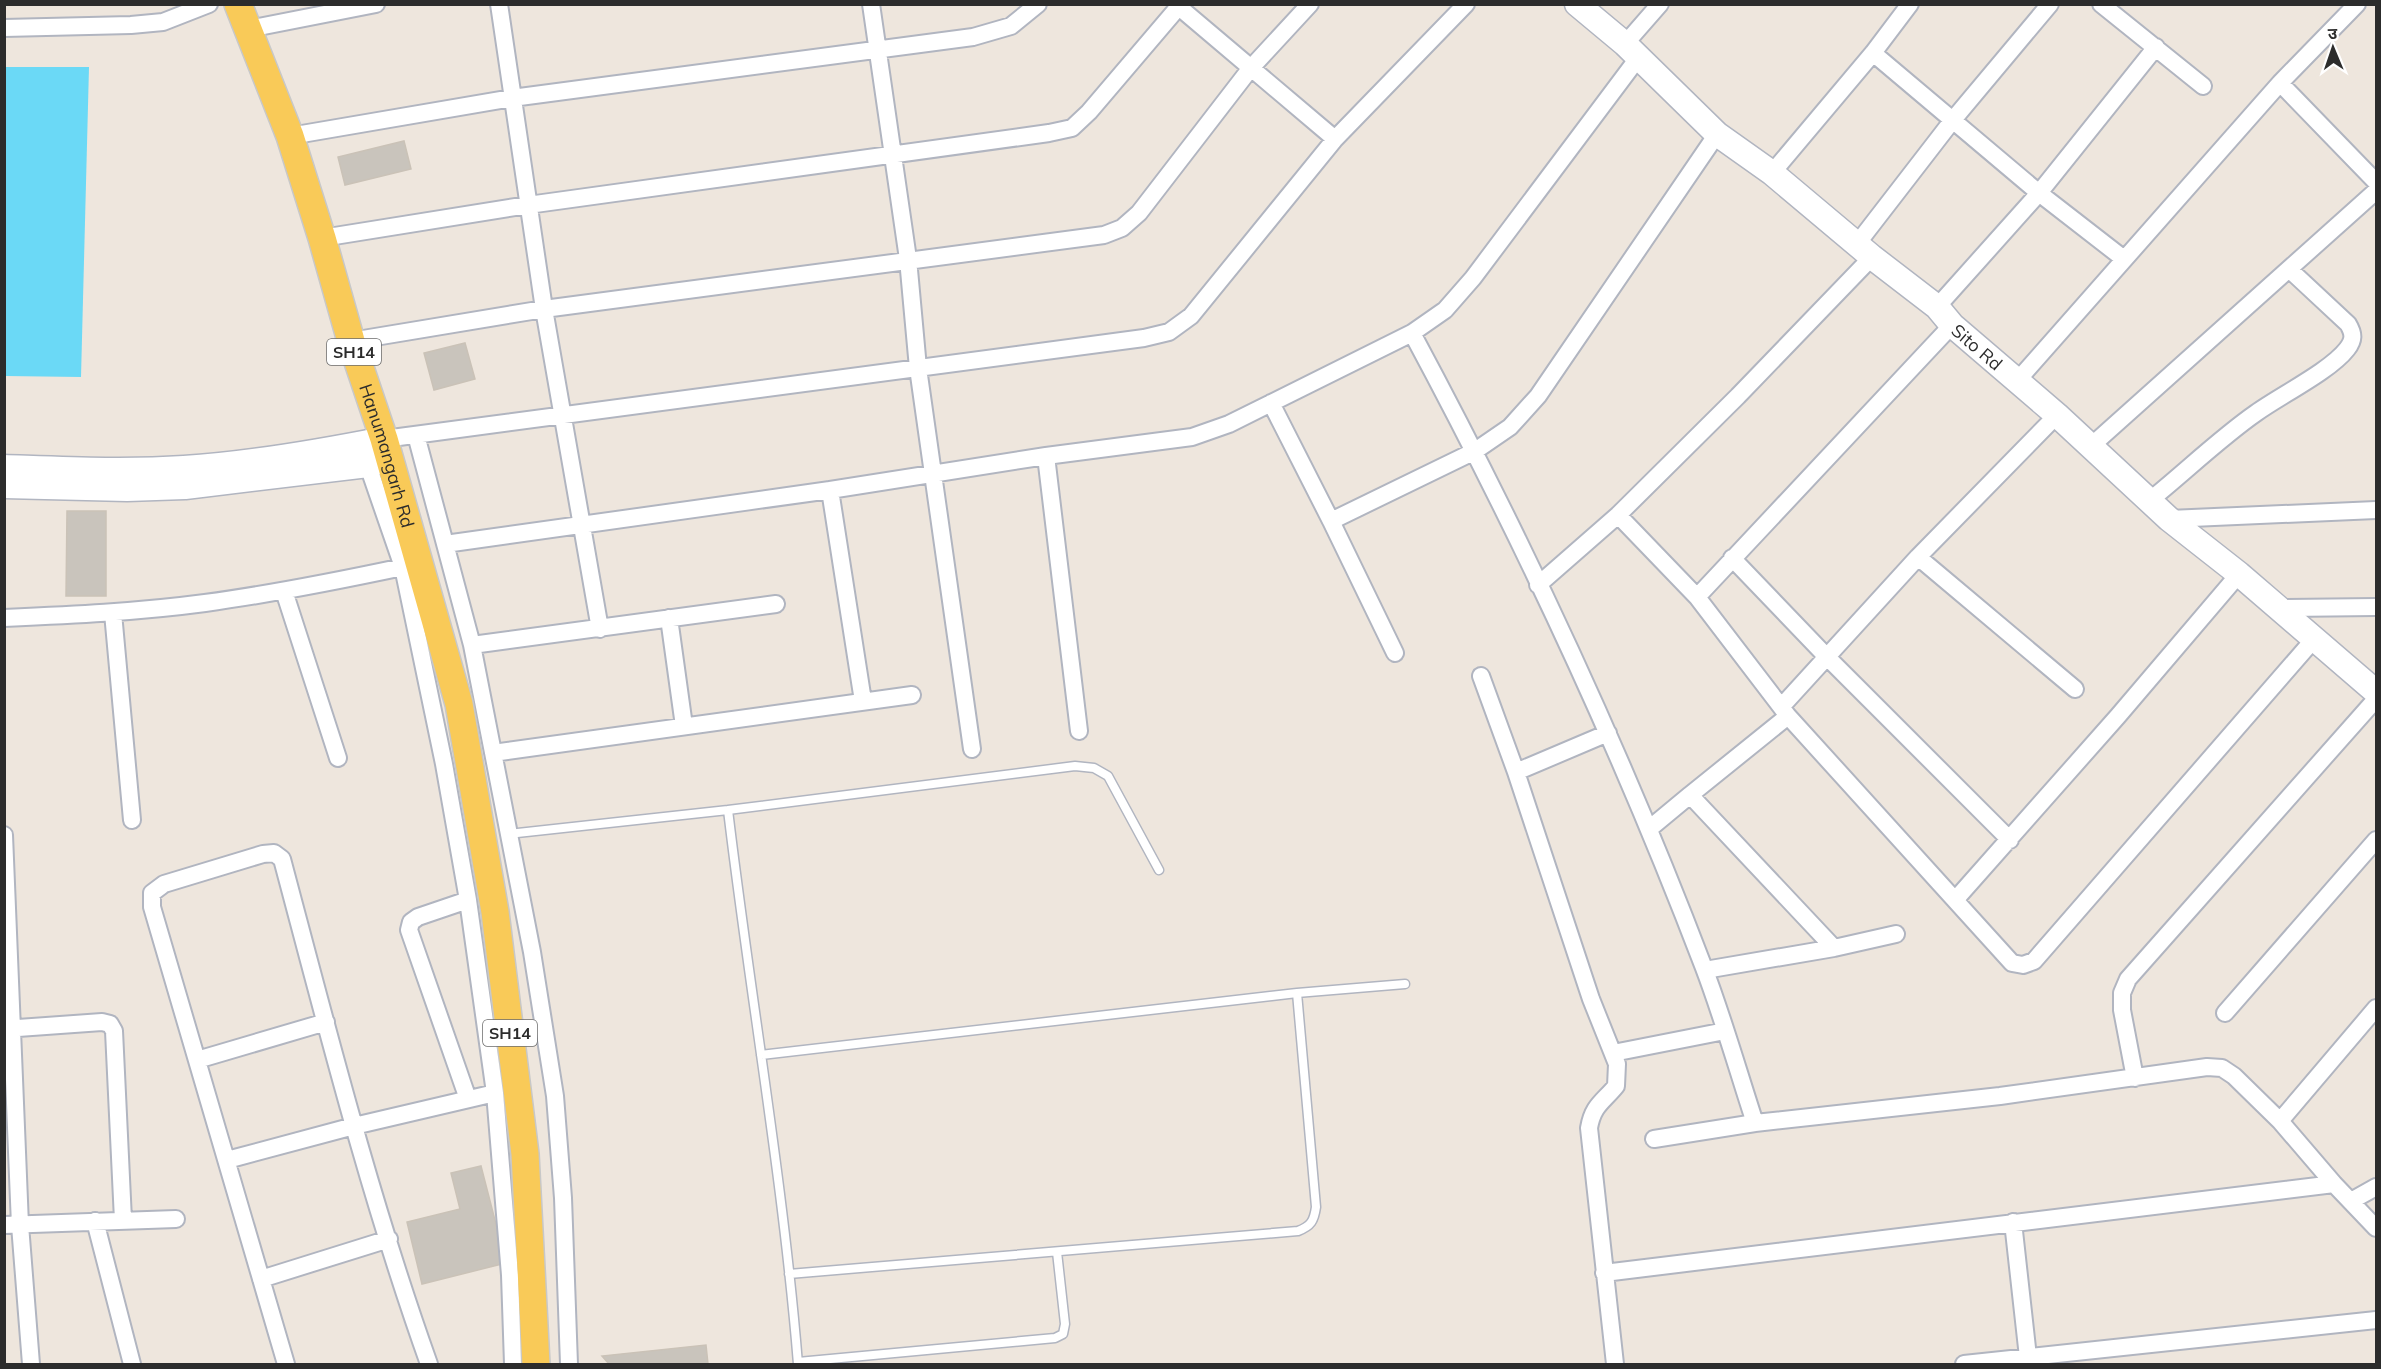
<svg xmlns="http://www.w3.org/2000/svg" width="2381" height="1369" viewBox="0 0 2381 1369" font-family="Mulish,'Noto Sans Devanagari',sans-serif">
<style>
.water{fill:#6bd9f6}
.building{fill:#c9c4bc;stroke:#cac2b7;stroke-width:1.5}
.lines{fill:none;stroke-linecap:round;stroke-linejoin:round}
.service-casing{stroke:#b1b5c0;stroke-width:11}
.minor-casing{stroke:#b1b5c0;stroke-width:20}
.secondary-casing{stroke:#b1b5c0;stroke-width:27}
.primary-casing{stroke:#c8c8c8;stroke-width:30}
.service{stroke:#fff;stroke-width:8}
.minor{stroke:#fff;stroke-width:16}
.secondary{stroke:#fff;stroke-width:24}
.primary{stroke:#f9ca58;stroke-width:27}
.labels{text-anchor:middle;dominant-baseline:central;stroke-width:4.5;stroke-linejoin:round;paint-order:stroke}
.shield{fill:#fff;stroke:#6b6b6b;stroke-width:1.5}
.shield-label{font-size:16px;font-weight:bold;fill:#2c2c2c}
.street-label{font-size:18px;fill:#2c2c2c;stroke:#fff}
</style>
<rect width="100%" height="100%" fill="#eee6dd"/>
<!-- water -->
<path class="water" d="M89 67 81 377 5 376V67Z"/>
<!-- building -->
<path class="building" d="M404 141 411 169 345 185 338 157Z
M465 343 475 379 434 390 424 353Z
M67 511H106V596H66Z
M481 1166 506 1263 422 1284 407 1222 460 1209 451 1173Z
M706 1345 708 1364H609L602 1356Z"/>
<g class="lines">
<!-- service casing -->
<g class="service-casing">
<path id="service" d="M728 810C750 995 783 1179 798 1364
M508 834 728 810 1075 766 1094 768 1108 776 1159 870
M761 1055 1297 993 1405 984
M789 1274 1298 1231C1311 1226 1314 1221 1316 1207L1297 993
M798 1362 1055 1338 1063 1334 1065 1324 1057 1252"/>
</g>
<!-- minor casing -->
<g class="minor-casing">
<path id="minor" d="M499 4 544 309 600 629
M871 4 908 259 918 368 972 749
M2101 4 2203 86
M2357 4 2280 83 2376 182
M1179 7 1335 139
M4 28 131 25 163 22 209 4
M248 29 376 4
M1625 44 1660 4
M1873 53 2039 193 2124 259
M290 136 512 98 973 37 1011 26 1038 4
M1772 173 1873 53 1910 4
M322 238 528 205 1049 133 1072 128 1089 112 1181 4
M1857 244 1952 121 2050 4
M1937 307 2039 193 2156 47
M1412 333C1522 538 1621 750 1704 968 1723 1018 1738 1071 1755 1123L2000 1096 2207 1067 2222 1068 2234 1076 2280 1121 2334 1184 2376 1228
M351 341 544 309 1104 235 1122 228 1139 213 1250 69 1310 4
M2017 381 2280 83
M1271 403 1331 521 1475 451 1510 427 1538 396 1717 134
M416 435 472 645 532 952 555 1096 563 1198 569 1364
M384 439 1144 338 1169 332 1191 316 1335 139 1466 4
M2090 447 2376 191
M1046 456 1079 731
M365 457 403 567 444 764 468 900 495 1093 510 1275 513 1364
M830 490 863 701
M2149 501C2184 473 2220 438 2256 413 2281 395 2330 371 2347 349 2354 340 2354 334 2348 324L2289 269
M1618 515 1697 597 1788 716 2012 963 2023 965 2034 961 2315 638
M2169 519 2376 510
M1331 521 1395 653
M445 544 830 490 1046 456 1192 437 1229 424 1412 333 1445 310 1473 278 1638 58
M1918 557 2075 689
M1732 558 1826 656 2010 840
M1538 585 1618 515 1738 396 1872 257
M284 591 338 758
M1697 597 1952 325
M2279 608 2376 607
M113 613 132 820
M4 618C71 615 138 612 205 603 271 594 337 581 403 567
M669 618 684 726
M472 645 776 604
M1481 676 1516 772 1591 999 1617 1064 1616 1086C1603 1102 1593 1105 1589 1128L1615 1364
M1781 707 1918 557 2057 415
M493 753 912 695
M1516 772 1608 733
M1690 795 1788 716
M1649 829 1690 795 1834 948
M4 835 20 1225 31 1364
M1956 899 2118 716 2239 574
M468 900 418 917 411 922 409 930 468 1099
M1705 970 1834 948 1896 934
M2225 1013 2376 840
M4 1029 102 1022 110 1024 114 1031 123 1220
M1613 1053 1725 1031
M197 1060 326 1022
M2135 1078 2122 1010V993L2128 979 2376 699
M2280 1121 2376 1008
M1654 1139 1755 1123
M227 1160 354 1126 495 1093
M2351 1201 2376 1187
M95 1221 132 1364
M2013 1222 2028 1357
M4 1225 176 1219
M1604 1273 2334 1184
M261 1279 389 1239
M286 1364 152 907V893L164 884 263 854 274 853 282 859C327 1028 370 1199 429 1364
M1964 1364 2376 1320"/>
</g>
<!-- secondary casing -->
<g class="secondary-casing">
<g id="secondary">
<path id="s1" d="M1577 4 1625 44 1717 134 1772 173 1872 257 1937 307 1952 325 2057 415 2169 519 2239 574 2376 692"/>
<path d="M4 467C64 469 124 472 184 468 250 464 318 452 384 439"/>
<path d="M4 486 127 489 185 487 368 465 389 459"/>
</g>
</g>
<!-- primary casing -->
<g class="primary-casing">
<g id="primary">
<path id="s2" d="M238 4 290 136 322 238 351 341 384 439 459 704 495 912 525 1154 536 1364"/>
</g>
</g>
<!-- service -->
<use href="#service" class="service"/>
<!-- minor -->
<use href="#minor" class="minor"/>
<!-- secondary -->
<use href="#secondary" class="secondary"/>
<!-- primary -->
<use href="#primary" class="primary"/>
</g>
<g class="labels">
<!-- shield labels -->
<g class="shield">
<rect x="327" y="339" width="54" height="26" rx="4.5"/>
<rect x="483" y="1020" width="54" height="26" rx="4.5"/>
</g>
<g class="shield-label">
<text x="354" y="352">SH14</text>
<text x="510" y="1033">SH14</text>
</g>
<!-- street labels -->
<g class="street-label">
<text stroke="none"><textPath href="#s1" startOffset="528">Sito Rd</textPath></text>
<text stroke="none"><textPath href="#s2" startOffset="476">Hanumangarh Rd</textPath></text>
</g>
</g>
<!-- border -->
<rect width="2381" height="1369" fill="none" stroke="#2c2c2c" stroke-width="12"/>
<!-- north arrow -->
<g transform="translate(2333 48) rotate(358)" stroke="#ffffff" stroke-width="4.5" paint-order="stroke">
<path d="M0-4.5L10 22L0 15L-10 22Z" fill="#2c2c2c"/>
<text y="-9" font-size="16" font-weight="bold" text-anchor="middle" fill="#2c2c2c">उ</text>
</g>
</svg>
